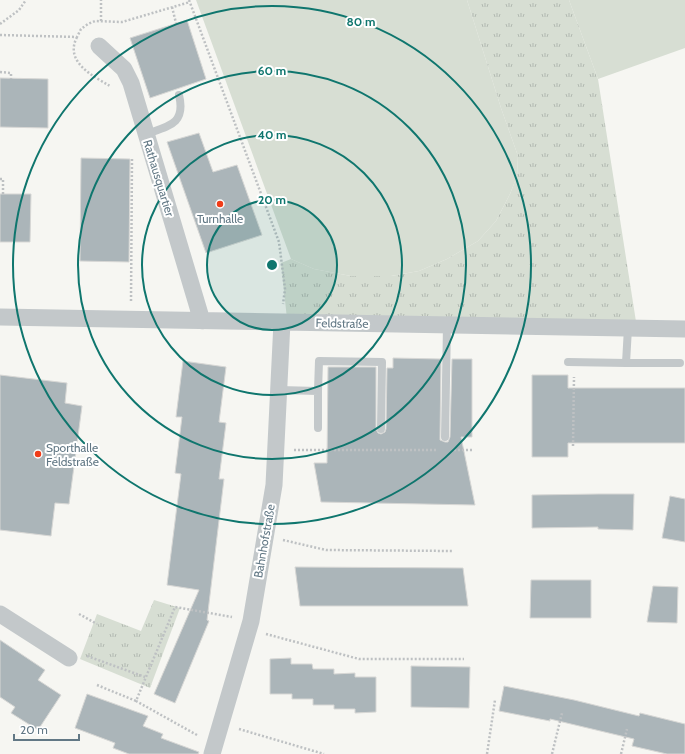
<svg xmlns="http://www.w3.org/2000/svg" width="685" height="754" viewBox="0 0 685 754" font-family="Cabin,sans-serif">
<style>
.green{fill:#d7ded3}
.park{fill:url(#park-tufts)}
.building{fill:#abb5b9;stroke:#d7d7d5}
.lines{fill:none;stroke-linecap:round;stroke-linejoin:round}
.path{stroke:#bec1c3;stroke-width:2.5;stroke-dasharray:2 2;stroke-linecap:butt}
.lane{stroke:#c3c8ca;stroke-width:8}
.street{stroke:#c3c8ca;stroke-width:17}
.ring{fill:none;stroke:#0f766e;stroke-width:2}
.poi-dot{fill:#f03c18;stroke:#fff;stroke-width:1.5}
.labels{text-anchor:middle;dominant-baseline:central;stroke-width:4;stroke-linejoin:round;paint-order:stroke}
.street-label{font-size:12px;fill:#627885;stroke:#fff}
.poi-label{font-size:12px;fill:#627885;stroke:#fff}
.centre{fill:#0f766e;stroke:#fff;stroke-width:2}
.ring-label{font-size:12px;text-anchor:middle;font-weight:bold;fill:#0f766e;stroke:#fff;stroke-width:4;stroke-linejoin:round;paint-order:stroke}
</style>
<defs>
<pattern id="park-tufts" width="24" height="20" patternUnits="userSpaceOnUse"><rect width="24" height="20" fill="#d7ded3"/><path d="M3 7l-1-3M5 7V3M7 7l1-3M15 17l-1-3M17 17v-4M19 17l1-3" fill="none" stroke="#b2b9b1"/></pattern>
</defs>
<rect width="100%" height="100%" fill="#f6f6f2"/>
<!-- green -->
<path class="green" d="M196 0H467L501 108 518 156 517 176 510 194 496 221 478 241 447 259 419 271 391 276H351L314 269 291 259Z
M569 0H685V48L598 79Z"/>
<!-- park -->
<path class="park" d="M467 0H569L598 79 637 328 287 319 281 263 291 259 314 269 351 276H391L419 271 447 259 478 241 496 221 510 194 517 176 518 156 501 108Z
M154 600 180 608 150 688 80 659 97 614 141 631Z"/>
<!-- building -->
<path class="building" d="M187 20 206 79 150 98 130 38Z
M0 78 48 79V128L0 127Z
M199 133 213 172 237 165 262 235 206 253 167 142Z
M81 158 130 159 129 262 80 261Z
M0 194H31L30 242H0Z
M393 358 441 359 440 437V440L445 442H448L450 437 452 359H472V437H461L475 505 321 502 314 463H327L328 367H376V429L378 433 381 434 385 432 386 429 387 368H393Z
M183 361 226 367 219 422 226 423 219 479H224L207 620 209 621 175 703 154 694 199 590 167 585 181 474 175 473 182 417H176Z
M0 375 67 383 65 403 82 406 69 504 55 503 51 536 0 530Z
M532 375H568V388H685V443H568V457H532Z
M599 494H634L633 530 598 529V527L532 528V495Z
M670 496 685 499V542L662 538Z
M295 567 463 568 468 606H300Z
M531 580H591V618H530Z
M653 586 678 587 677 623 647 622Z
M0 640 45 670 38 680 61 695 38 730 11 713 15 707 0 697Z
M291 658V664H312L313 669H334V674L355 673V677H376V712L355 713V709H334V705H313V699H292V694H270V659Z
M411 666 470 667 469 708 411 707Z
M504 686 574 700 639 716 640 713 685 724V754H667L632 746 634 739 550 719V721L499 711Z
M87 694 148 716 143 726 163 734 161 738 199 752 198 754H129L113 748 115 743 75 728Z"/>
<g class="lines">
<!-- path -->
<path class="path" d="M189 0 279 242 285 289 283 304
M172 7 176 23
M101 21V0
M0 24 19 10 26 0
M0 35 77 37 81 29 88 24 95 21 122 22 190 2
M77 37C64 62 93 76 110 86
M0 72 11 73V79
M0 179H3V194
M131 301 132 158
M573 446 574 377
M294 450H437
M454 450H472
M283 540 326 550 452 551
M79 614 97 624
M266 634 359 659H464
M87 656 145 677
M97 685 136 701
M239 729 324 754
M197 735 136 701 175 607 232 617
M487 754 495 700
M552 754 562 713
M621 754 627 729"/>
<!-- lane -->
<path class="lane" d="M146 134C169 126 186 124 179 95
M568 362 626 363 628 328
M626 363H680
M279 390 318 391 319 361 382 362 381 429
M318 428V391
M445 437 447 325"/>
<!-- street -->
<path class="street" d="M99 46 124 69 131 83 202 321
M0 317 685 329
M0 614 69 658
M212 754 251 621 274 485 282 322"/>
</g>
<!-- distance rings -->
<circle cx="272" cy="265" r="65" fill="#0f766e" fill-opacity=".12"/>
<g class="ring">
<circle cx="272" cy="265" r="65"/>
<circle cx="272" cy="265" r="130"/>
<circle cx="272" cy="265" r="194"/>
<circle cx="272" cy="265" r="259"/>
</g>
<!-- markers -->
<g class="poi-dot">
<circle cx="220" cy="204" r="4"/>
<circle cx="38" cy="454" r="4"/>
</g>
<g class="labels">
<!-- street labels -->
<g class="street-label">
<text transform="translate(159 178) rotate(73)">Rathausquartier</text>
<text transform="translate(342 323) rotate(1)">Feldstraße</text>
<text transform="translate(264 541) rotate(-80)">Bahnhofstraße</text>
</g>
<!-- poi labels -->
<g class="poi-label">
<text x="220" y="218">Turnhalle</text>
<text x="46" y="447" text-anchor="start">Sporthalle<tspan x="46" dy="14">Feldstraße</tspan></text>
</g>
</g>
<circle cx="272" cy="265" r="6" class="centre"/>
<g class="ring-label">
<text x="361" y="26">80 m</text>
<text x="272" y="75">60 m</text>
<text x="272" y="139">40 m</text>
<text x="272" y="204">20 m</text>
</g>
<!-- scale -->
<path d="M14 734v6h65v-6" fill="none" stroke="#627885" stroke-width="2"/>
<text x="20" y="734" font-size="12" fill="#627885" stroke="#ffffff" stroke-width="3" paint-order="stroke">20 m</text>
</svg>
